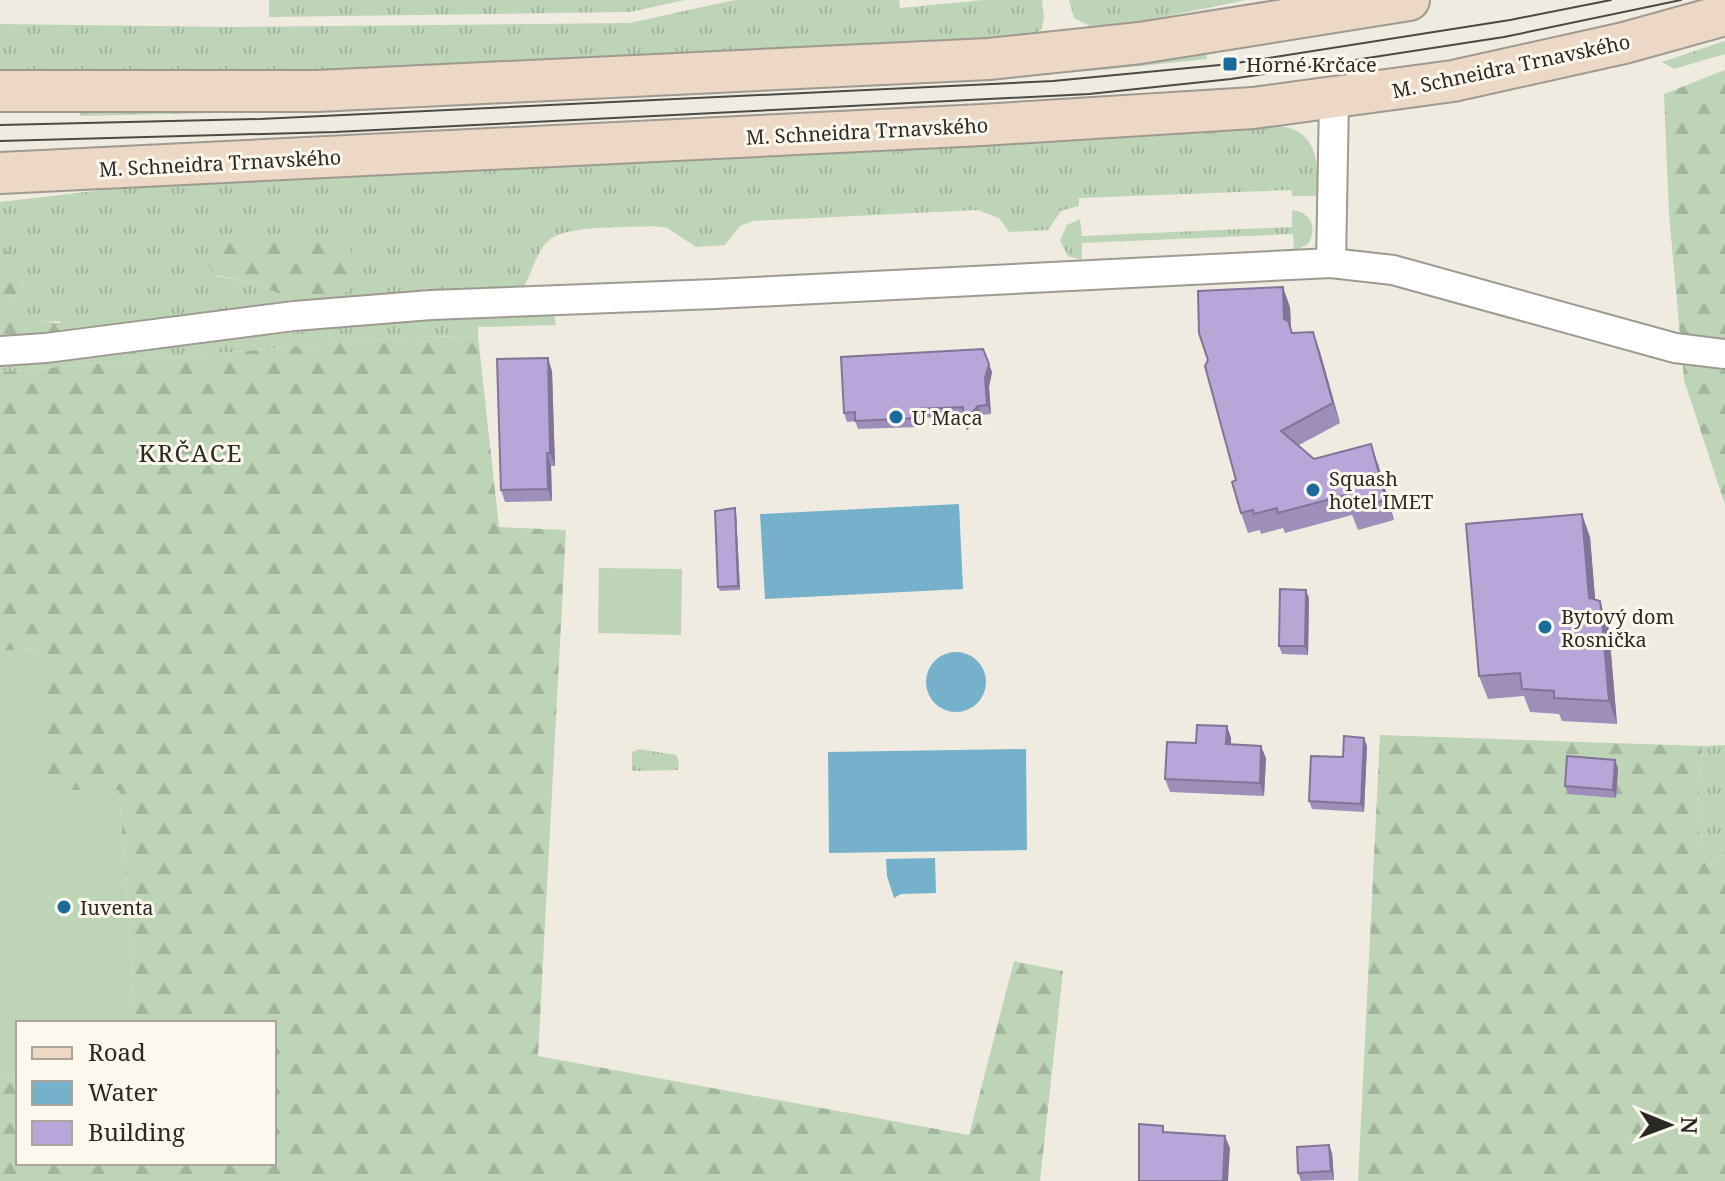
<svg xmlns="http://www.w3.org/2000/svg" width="1725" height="1181" viewBox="0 0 1725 1181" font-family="'Noto Serif',serif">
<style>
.grass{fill:url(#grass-tufts);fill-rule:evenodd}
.forest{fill:url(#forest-firs)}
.pitch{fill:#bed4b7}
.water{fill:#75b1cb}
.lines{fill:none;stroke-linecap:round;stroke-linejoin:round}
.street-casing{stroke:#9e9a91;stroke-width:32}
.secondary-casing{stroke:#9e9a91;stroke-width:44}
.street{stroke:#fff;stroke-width:28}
.secondary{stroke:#ecd8c4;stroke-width:40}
.tram{stroke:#4b4945;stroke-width:2}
.wall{fill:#9e8fba}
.shaded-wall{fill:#817497}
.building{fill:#b8a6d8;stroke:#817497;stroke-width:2}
.poi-dot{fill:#196b9c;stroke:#fdf8ee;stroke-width:3}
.labels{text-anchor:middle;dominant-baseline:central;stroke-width:6;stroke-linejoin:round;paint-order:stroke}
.poi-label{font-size:20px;fill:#2b2926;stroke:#fdf8ee;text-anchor:start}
.street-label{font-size:20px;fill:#2b2926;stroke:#fdf8ee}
.quarter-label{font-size:24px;letter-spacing:2px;fill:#2b2926;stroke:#fdf8ee}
</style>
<defs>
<pattern id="grass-tufts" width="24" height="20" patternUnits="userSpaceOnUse" patternTransform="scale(2)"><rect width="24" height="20" fill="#bed4b7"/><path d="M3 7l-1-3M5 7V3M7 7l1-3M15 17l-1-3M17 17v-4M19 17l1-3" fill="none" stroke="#a3b69d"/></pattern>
<pattern id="forest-firs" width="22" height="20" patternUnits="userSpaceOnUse" patternTransform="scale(2)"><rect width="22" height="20" fill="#bed4b7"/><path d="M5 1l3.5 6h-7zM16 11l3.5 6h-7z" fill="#a3b69d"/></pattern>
</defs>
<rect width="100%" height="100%" fill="#f0ebe1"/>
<!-- grass -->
<path class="grass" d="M269 0H685L630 12 269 17Z
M735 0H899L900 8 984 0H1042L1044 18 1041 30 1029 37 348 74 0 72V24L233 27 629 23Z
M1069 0H1246L1148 20 1109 25 1090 26 1074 18Z
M1725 41V54L1674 69 1662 62Z
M1206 49 1207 59 1102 70 1018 76Z
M80 104 299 111 80 116Z
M1278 126C1318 129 1318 164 1319 196H1292L1291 190 1079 198V206L1061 211 1048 230 1009 232 999 218 978 210 753 221 740 226 725 245 696 247 667 228 654 226C629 228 566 224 548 241 537 251 532 273 524 286L411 293 73 334 59 321C36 323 25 322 13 301L23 280 7 251H0V202L163 183ZM203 256 293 299 251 283 216 276Z
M1292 210C1311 213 1318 227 1308 244L1294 251 1293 234 1082 243V260L1068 256 1060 241 1067 225 1080 219 1082 236 1292 227Z
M554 313 556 325 478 327V336L406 337 0 372V360L136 349 438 317Z
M1725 745V852L1708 868 1697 823 1702 746Z
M639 749 676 755 679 762 678 770 635 771 632 770V752Z"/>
<!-- forest -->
<path class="forest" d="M1725 70V505L1684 380 1669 214 1664 94Z
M327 235 351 248 352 285 340 299H293L251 283 215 275 203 256 219 244Z
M0 251H7L24 260 23 280 13 301C29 329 47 319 74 325L73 334 0 340Z
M478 336 499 527 566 530 538 1056 969 1135 1014 961 1063 971 1040 1181H0V1075L18 1073V1163H274V1023H135L119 790 0 791 38 649 0 651V372L406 337Z
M1380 735 1702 746 1697 823 1708 868 1725 852V1181H1358Z"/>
<!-- pitch -->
<path class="pitch" d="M599 568 682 569 681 635 598 633Z
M39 649 48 790H119L135 1023H18V1073L0 1075V651Z"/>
<!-- water -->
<path class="water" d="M959 504 963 589 765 599 760 514Z
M926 682a30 30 0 1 1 60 0a30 30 0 1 1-60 0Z
M1026 749 1027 850 829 853 828 752Z
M935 858 936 893 901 894 894 898 887 876 886 859Z"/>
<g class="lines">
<!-- street casing -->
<g class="street-casing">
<path id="street" d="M1331 263 1334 99
M0 351 46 348 294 316 431 305 715 294 1331 263 1393 270 1675 348 1725 354"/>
</g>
<!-- secondary casing -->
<g class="secondary-casing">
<path id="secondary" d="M0 91H317L989 59 1140 43 1409 0
M0 173 982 125 1253 108 1453 81 1624 43 1725 15"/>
</g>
<!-- street -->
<use href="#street" class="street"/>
<!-- secondary -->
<use href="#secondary" class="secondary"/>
<!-- tram -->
<path class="tram" d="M0 125 260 119 1053 81 1230 64 1510 20 1611 0
M0 141 335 132 1089 94 1231 79 1504 37 1681 0"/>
</g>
<!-- wall -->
<path class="wall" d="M1290 307 1291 329 1292 333 1313 332 1320 352 1340 423 1299 445 1314 459 1378 464 1394 520 1358 530 1352 515 1285 533 1283 528 1261 534 1260 530 1248 533 1241 513 1236 480Z
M552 371 555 466H551L552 501 505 502 501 490Z
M992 372 989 387 991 414 982 415 967 430 963 416 919 418 920 427 858 429 855 421 847 422 844 413Z
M735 508 736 512 740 590 720 591 718 587Z
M1590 537 1595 600 1608 624 1609 630 1617 724 1562 721 1559 714 1530 712 1524 696 1488 699 1479 676Z
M1309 598 1308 655 1282 654 1279 646Z
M1227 726 1231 738V745L1266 758 1264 796 1170 792 1165 779 1196 743Z
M1367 746 1364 812 1312 809 1309 801 1343 757Z
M1618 768 1616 798 1568 794 1565 786Z
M1332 1153 1334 1180 1301 1181 1298 1173Z"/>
<!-- shaded-wall -->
<path class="shaded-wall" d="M1283 287 1290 307 1291 329 1284 319Z
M1313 332 1320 352 1340 423 1333 403Z
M548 358 552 371 555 466 550 453Z
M989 364 992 372 989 387 991 414 987 405 985 378Z
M978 406 982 415 967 430 963 422Z
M1371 444 1378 464 1394 520 1386 500Z
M547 453 551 466 552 501 548 489Z
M735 508 736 512 740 590 738 586Z
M1582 514 1590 537 1597 621 1589 598Z
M1306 590 1309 598 1308 655 1305 646Z
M1600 601 1609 630 1617 724 1609 701Z
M1227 726 1231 738V757L1226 744Z
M1364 738 1367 746 1364 812 1361 804Z
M1261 746 1266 758 1264 796 1260 783Z
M1615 760 1618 768 1616 798 1613 790Z
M1225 1136 1230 1148 1228 1181H1223Z
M1329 1145 1332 1153 1334 1180 1331 1171Z"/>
<!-- building -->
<path class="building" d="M1283 287 1284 319 1288 321 1292 333 1313 332 1333 403 1281 431 1314 459 1371 444 1386 500 1350 510 1346 495 1278 513 1277 508 1254 514 1253 510 1241 513 1232 482 1236 480 1205 366 1208 360 1199 333 1198 291Z
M983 349 989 364 985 378 987 405 978 406 963 422V407L916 409 917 418 855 421V412L844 413 841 357Z
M548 358 550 453H547L548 489 501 490 497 359Z
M735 508 738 586 718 587 715 511Z
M1582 514 1589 598 1600 601 1601 608 1609 701 1554 698V691L1522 689 1520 673 1479 676 1466 524Z
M1280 589 1306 590 1305 646H1279Z
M1197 725 1227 726 1226 744 1261 746 1260 783 1165 779 1167 742 1196 743Z
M1344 736 1364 738 1361 804 1309 801 1311 756 1343 757Z
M1567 756 1615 760 1613 790 1565 786Z
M1139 1124 1163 1126V1132L1225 1136 1223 1181H1139Z
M1329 1145 1331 1171 1298 1173 1297 1147Z"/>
<!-- markers -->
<g class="poi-dot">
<rect x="1222" y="56" width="16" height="16" rx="4"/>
<circle cx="896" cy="417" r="8"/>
<circle cx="1313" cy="490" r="8"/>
<circle cx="1545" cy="627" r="8"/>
<circle cx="64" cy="907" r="8"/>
</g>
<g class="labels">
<!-- poi labels -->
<g class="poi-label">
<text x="1246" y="64">Horné Krčace</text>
<text x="912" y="417">U Maca</text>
<text x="1329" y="478">Squash<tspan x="1329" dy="23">hotel IMET</tspan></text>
<text x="1561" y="616">Bytový dom<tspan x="1561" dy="23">Rosnička</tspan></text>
<text x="80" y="907">Iuventa</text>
</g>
<!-- street labels -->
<g class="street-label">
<text transform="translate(1511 66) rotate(-12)">M. Schneidra Trnavského</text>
<text transform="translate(867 131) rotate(-3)">M. Schneidra Trnavského</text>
<text transform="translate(220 163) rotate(-3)">M. Schneidra Trnavského</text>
</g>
<!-- quarter labels -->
<g class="quarter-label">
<text x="191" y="452">KRČACE</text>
</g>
</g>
<!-- legend -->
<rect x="16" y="1021" width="260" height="144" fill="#fdf8ee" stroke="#a9a59e" stroke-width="2"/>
<rect x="32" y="1047" width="40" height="12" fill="#ecd8c4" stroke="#a9a59e" stroke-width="2"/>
<text x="88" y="1061" font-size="24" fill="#2b2926">Road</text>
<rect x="32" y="1081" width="40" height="24" fill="#75b1cb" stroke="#a9a59e" stroke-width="2"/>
<text x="88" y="1101" font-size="24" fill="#2b2926">Water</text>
<rect x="32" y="1121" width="40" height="24" fill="#b8a6d8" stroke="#a9a59e" stroke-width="2"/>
<text x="88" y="1141" font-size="24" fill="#2b2926">Building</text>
<!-- north arrow -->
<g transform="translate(1669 1125) rotate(91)" stroke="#fdf8ee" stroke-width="6" paint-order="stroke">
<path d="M0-6L14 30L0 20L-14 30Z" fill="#2b2926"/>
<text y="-12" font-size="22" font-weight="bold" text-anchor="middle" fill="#2b2926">N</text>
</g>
</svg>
